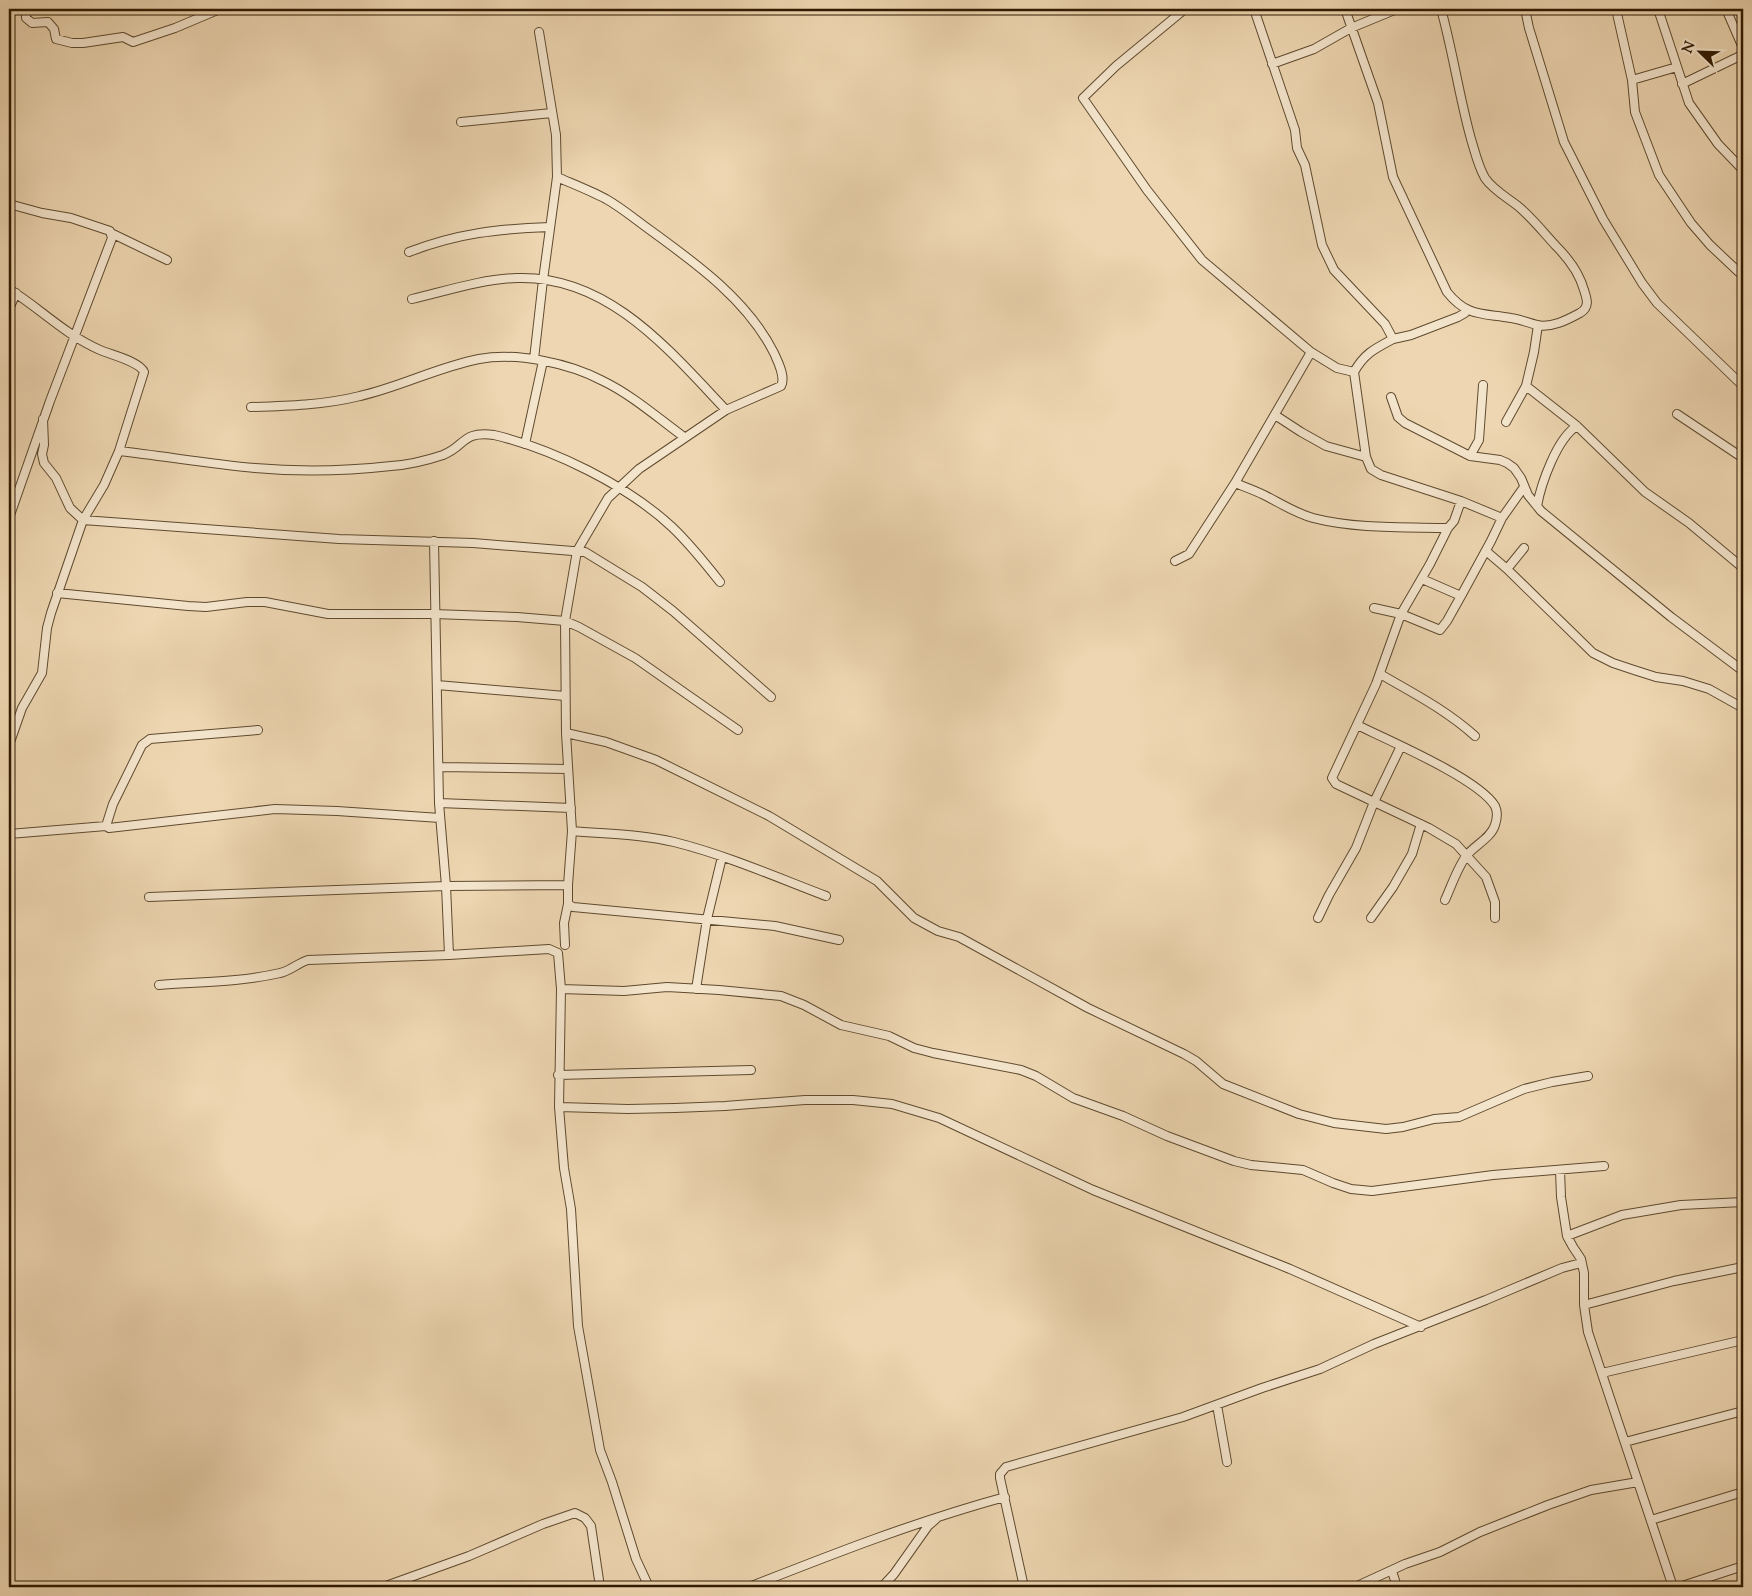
<svg xmlns="http://www.w3.org/2000/svg" width="1752" height="1596" viewBox="0 0 1752 1596" font-family="'Sorts Mill Goudy',serif">
<style>
.lines{fill:none;stroke-linecap:round;stroke-linejoin:round}
.street-casing{stroke:#5f4a2e;stroke-width:10}
.street{stroke:#f3e4cc;stroke-width:8}
</style>
<rect width="100%" height="100%" fill="#edd6b1"/>
<filter id="stains"><feTurbulence type="fractalNoise" baseFrequency=".004" numOctaves="4"/><feColorMatrix values="0 0 0 0 .2 0 0 0 0 .09 0 0 0 0 .02 0 0 0 .5 -.17"/></filter>
<radialGradient id="worn" r=".72"><stop offset=".6" stop-color="#630" stop-opacity="0"/><stop offset="1" stop-color="#630" stop-opacity=".3"/></radialGradient>
<g class="lines">
<!-- street casing -->
<g class="street-casing">
<path id="street" d="M26 9V18L32 23 48 22 54 29 56 39 72 43H83L123 37 133 42 175 28 220 9
M1185 9 1116 66 1083 98 1147 190 1202 260 1311 352 1337 368 1354 372
M1254 9 1295 130 1297 148 1305 165 1322 245 1334 270 1385 324 1393 339 1411 335 1458 317 1465 313 1466 309
M1345 9 1378 103 1393 177 1447 292C1467 317 1482 313 1511 318 1520 319 1528 323 1537 325 1552 328 1567 320 1580 313 1590 307 1587 299 1584 290 1579 272 1569 259 1556 246 1544 233 1533 219 1519 207 1508 198 1493 190 1485 178 1478 166 1475 152 1471 139 1459 96 1453 52 1441 9
M1525 9 1529 28 1564 142 1603 219 1642 283 1657 303 1743 386
M1616 9 1632 80 1635 112 1659 175 1691 223 1710 245 1743 276
M1658 9 1689 103 1718 144 1743 170
M1726 9 1743 48
M1272 64 1314 49 1351 28 1397 9
M1632 80 1677 67
M1682 84 1742 55 1743 48
M461 122 552 113
M557 177C573 184 591 191 606 199 622 208 636 220 650 230 697 264 748 301 774 353 778 362 786 377 781 386L726 410 639 469 608 498 577 551 565 621 566 733 572 831 568 885V904L573 907 775 926 839 940
M9 204 42 213 71 218 110 231 112 238 50 401 9 518
M111 233 167 260
M409 252C458 233 498 229 550 227
M9 289C41 309 64 334 100 350 111 355 139 361 144 372L119 451 104 485 83 520 51 613 47 628 42 673 22 708 9 745
M412 299C446 291 482 279 517 278 608 275 669 350 726 410
M9 309 16 293
M1538 325 1534 352 1526 386 1577 426 1645 492 1689 523 1743 568
M1393 339C1374 349 1364 354 1354 372L1366 457 1371 469 1381 475 1461 501 1502 518
M534 359 543 280 557 177 556 135 539 32
M1391 397 1398 417 1405 423 1470 456 1500 460 1507 463 1514 468 1521 478 1528 495 1541 511 1671 617 1743 671
M251 407C287 406 324 405 360 396 400 387 438 367 479 359 517 352 569 363 603 381 632 395 658 418 684 437
M1677 414 1743 458
M1275 415 1301 432 1326 446 1366 457
M43 419 44 445 42 454 44 463 56 478 70 508 83 520 339 539 473 543 585 552 642 587 673 611 771 697
M1506 422 1526 386
M525 444 543 361
M119 451C164 456 209 464 255 468 300 472 346 471 391 466 408 465 428 460 443 455 466 446 461 431 494 435 553 449 627 485 672 527 690 544 705 563 720 582
M1470 456 1479 440 1483 385
M1235 483C1245 487 1254 490 1264 495 1280 503 1295 513 1313 518 1356 529 1403 527 1448 528
M1461 501 1454 521 1448 528 1430 564 1401 614 1376 684 1332 778 1336 784 1429 828 1456 844 1486 877 1495 902V918
M1537 506C1541 484 1557 438 1577 426
M434 541 439 803 446 886 449 955
M1524 548 1507 569 1593 653 1613 663 1634 670 1656 677 1683 681 1709 689 1743 708
M1486 551 1507 569
M1175 561 1189 554 1235 483 1311 352
M1422 579 1461 596 1491 541 1502 518 1524 487
M57 593 188 606 206 607 247 602H265L328 614H434L517 617 565 621 579 627 635 658 738 730
M1374 608 1401 614 1440 630 1447 621 1461 596
M1380 674C1413 693 1446 710 1475 736
M437 685 565 696
M1357 725C1388 740 1479 779 1495 806 1498 812 1497 819 1495 825 1491 838 1475 845 1467 855 1458 866 1451 887 1445 900
M258 730 150 739 142 745 113 804 106 826 109 828 275 809 337 811 440 818
M566 733 606 742 656 760 769 816 877 881 914 918 938 931 959 937 1088 1008 1184 1054 1196 1061 1223 1084 1299 1114 1334 1123 1386 1129 1403 1127 1434 1119 1459 1117 1524 1089 1552 1082 1588 1076
M440 767 568 769
M439 803 571 808
M572 831C606 834 641 834 674 842 726 855 776 877 826 896
M9 834 106 826
M149 897 446 886 568 885
M1318 918 1329 895 1356 848 1374 802 1401 746
M1371 918 1393 887 1412 854 1421 824
M565 945 564 923 568 904
M159 985C199 982 241 982 280 973 290 971 298 963 308 960L449 955 549 949 558 953 561 989 559 1107 564 1168 571 1209 578 1326 600 1450 612 1482 636 1559 649 1587
M561 989 624 991 667 987 719 990 781 996 804 1005 841 1025 889 1036 914 1048 933 1053 1021 1070 1036 1076 1073 1098 1123 1116 1167 1136 1234 1161 1251 1165 1303 1170 1333 1183 1351 1189 1372 1191 1493 1175 1604 1166
M696 989 707 919 722 857
M558 1075 751 1070
M559 1107 628 1109 675 1108 725 1106 805 1100H853L892 1104 939 1118 1093 1190 1290 1269 1421 1327
M1560 1170 1561 1197 1567 1236 1573 1247 1581 1259 1584 1273V1305L1588 1332 1673 1587
M1567 1236 1622 1215 1681 1205 1743 1202
M1584 1305 1674 1281 1743 1267
M1602 1373 1743 1340
M1217 1405 1227 1462
M1625 1442 1743 1411
M1651 1520 1743 1492
M1392 1571 1397 1587
M383 1587 469 1556 543 1524 575 1513 585 1518 591 1526 600 1587
M749 1587C833 1554 917 1521 1005 1497
M882 1587 894 1574 928 1526 936 1519
M1024 1587 1000 1478V1474L1006 1467 1183 1417 1262 1388 1320 1369 1374 1344 1486 1300 1562 1268 1581 1263
M1355 1587 1405 1564 1440 1552 1480 1532 1548 1505 1591 1490 1638 1482
M1679 1587 1743 1566"/>
</g>
<!-- street -->
<use href="#street" class="street"/>
</g>
<!-- margin -->
<rect width="1752" height="1596" fill="none" stroke="#edd6b1" stroke-width="30"/>
<rect x="10" y="10" width="1732" height="1576" fill="none" stroke="#301b02" stroke-width="2.5"/>
<rect x="15" y="15" width="1722" height="1566" fill="none" stroke="#301b02"/>
<!-- north arrow -->
<g transform="translate(1700 52) rotate(293)" stroke="#f3e4cc" stroke-width="4" paint-order="stroke">
<path d="M0-4L9 19L0 12L-9 19Z" fill="#301b02"/>
<text y="-8" font-size="14" font-weight="bold" text-anchor="middle" fill="#301b02">N</text>
</g>
<rect width="100%" height="100%" filter="url(#stains)"/>
<rect width="100%" height="100%" fill="url(#worn)"/>
</svg>
